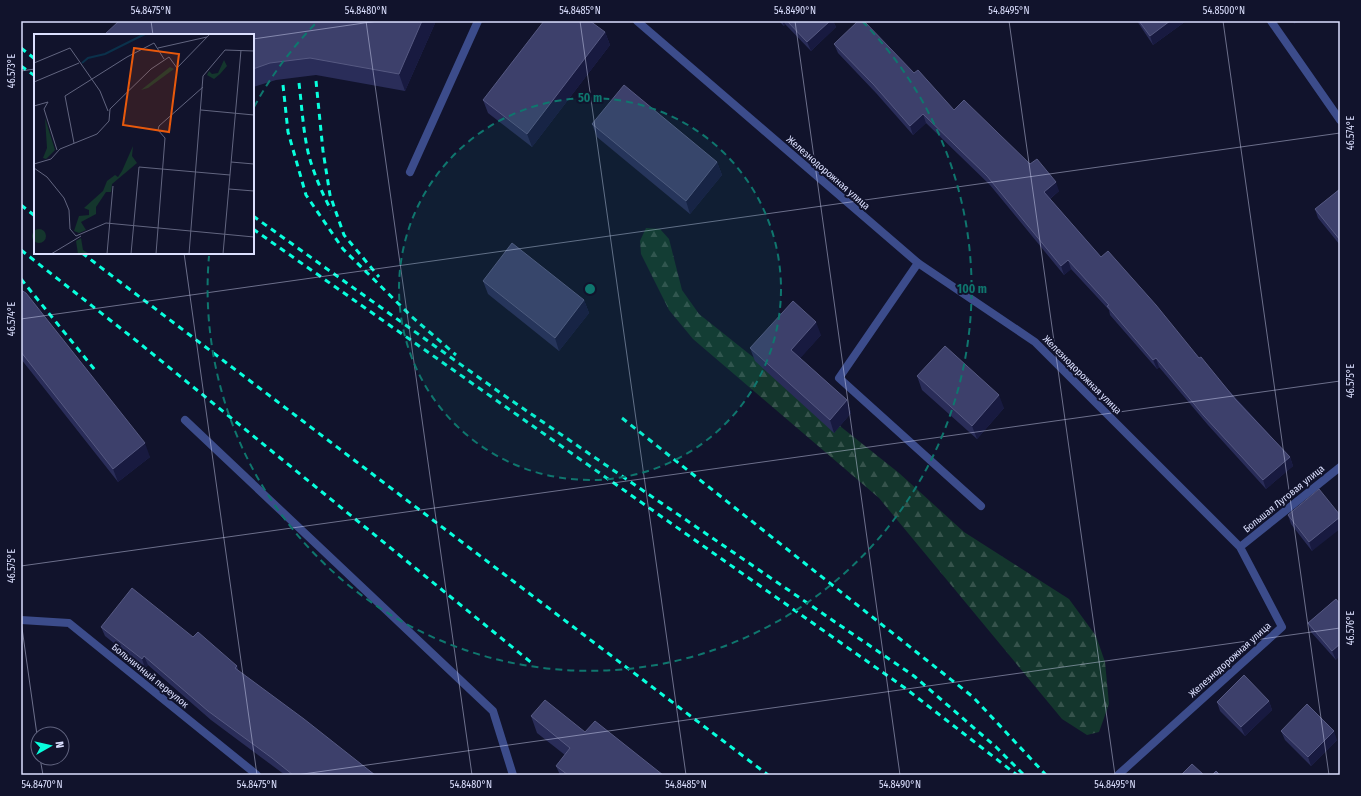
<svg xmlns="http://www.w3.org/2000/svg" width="1361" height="796" viewBox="0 0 1361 796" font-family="'Fira Sans Condensed',sans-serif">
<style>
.forest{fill:url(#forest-firs)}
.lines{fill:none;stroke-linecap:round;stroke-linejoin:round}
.lane{stroke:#3c4c8b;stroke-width:8}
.street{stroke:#3c4c8b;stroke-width:8}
.rail{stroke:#08ffdd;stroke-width:3;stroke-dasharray:6 5;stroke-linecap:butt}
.wall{fill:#2a2d59}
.shaded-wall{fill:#181a40}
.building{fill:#3d406b;stroke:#565982}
.ticks{fill:none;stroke:#dce0ff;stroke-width:1;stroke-opacity:0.45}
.ring{fill:none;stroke:#0f766e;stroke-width:2;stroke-dasharray:7 5}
.labels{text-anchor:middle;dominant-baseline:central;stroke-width:4;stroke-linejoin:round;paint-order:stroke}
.street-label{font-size:10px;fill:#dce0ff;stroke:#11132c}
.inset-river{fill:none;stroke:#0b314b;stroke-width:2}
.inset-road{fill:none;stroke:#626580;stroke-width:1}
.view{fill:#e8590c;fill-opacity:0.15;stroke:#e8590c;stroke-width:2}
.inset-edge{fill:none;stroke:#dce0ff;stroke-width:2}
.centre{fill:#0f766e;stroke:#11132c;stroke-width:2}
.ring-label{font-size:12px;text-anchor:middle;font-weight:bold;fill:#0f766e;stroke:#11132c;stroke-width:4;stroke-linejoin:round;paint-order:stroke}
.neatline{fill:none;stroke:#dce0ff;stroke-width:1.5}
.ticks-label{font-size:10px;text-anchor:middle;fill:#dce0ff}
</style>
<defs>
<pattern id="forest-firs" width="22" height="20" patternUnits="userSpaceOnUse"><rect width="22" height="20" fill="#14362d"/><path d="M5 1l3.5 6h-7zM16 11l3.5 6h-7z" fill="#36534c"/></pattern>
</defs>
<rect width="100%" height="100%" fill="#11132c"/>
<!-- forest -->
<path class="forest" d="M646 228 660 229 669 239 682 290 699 314 899 473 964 532 1069 599 1096 636 1105 662 1109 704 1099 732 1087 735 1062 719 879 498 693 339 669 310 641 254 640 241Z"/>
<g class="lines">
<!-- lane -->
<path class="lane" d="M410 172 478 21
M918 263 839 378 981 506
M185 420 493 711 513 775"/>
<!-- street -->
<path class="street" d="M637 21 918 263 1035 342 1240 547 1282 627 1118 775
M1271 21 1340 120
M1240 547 1340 467
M21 620 69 623 257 775"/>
<!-- rail -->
<path class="rail" d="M21 48 35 59
M21 66 35 76
M316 81 323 151 330 195 344 235 379 277
M299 83C302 107 303 132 309 156 314 174 322 193 331 210
M283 85 288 132 306 195 343 249 411 316 456 355
M21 205 35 216
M253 216 502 394 914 676 996 747 1024 775
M253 229 905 688 1017 775
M21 250 138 342 533 664
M82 253 768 775
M21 279 95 370
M622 418 973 697 1046 775"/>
</g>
<!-- wall -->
<path class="wall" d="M436 21 405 91 316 75 276 80 253 87V35Z
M779 21H833L836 27 811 51 785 24 784 26Z
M1137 21H1186L1153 45Z
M605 32 610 45 532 147 488 113 483 100Z
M834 44 914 73 954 110 1030 164 1059 191 1050 199 1101 257 1199 358 1290 457 1293 466 1266 489 1208 425 1159 367 1157 369 1110 315 1109 310 1071 269 1064 275 990 185 926 123 913 135 876 93 838 53Z
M592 124 717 162 722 175 690 214 597 137Z
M1340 189V245L1318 218 1315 209Z
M483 281 584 300 589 313 559 351 488 294Z
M21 290 150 457 118 482 21 359Z
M821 335 800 358 847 400 851 413 834 433 755 361 750 348Z
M917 376 1004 408 977 439 922 390Z
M1288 515H1340L1312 551 1291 524Z
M1336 599V660L1311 632 1308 623Z
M101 627 193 637 237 666 238 670 375 775H285L211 720 148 665 145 668 105 636Z
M1269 701 1272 710 1245 736 1220 711 1217 702Z
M531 716 585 732 663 775H560L556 766 565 755 537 733Z
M1281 731 1337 740 1311 766 1285 740Z"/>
<!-- shaded-wall -->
<path class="shaded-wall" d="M422 21H436L405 91 399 74Z
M782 21H784L785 24 784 26Z
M830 21H833L836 27 811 51 807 42Z
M1170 21H1186L1153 45 1150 36Z
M1293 21H1299L1294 24Z
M605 32 610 45 532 147 527 134Z
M923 114 926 123 913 135 910 126Z
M717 162 722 175 690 214 686 201Z
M1056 182 1059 191 1047 201 1044 192Z
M1068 260 1071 269 1064 275 1061 266Z
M584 300 589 313 559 351 555 338Z
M816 322 821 335 796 363 791 350Z
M1156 358 1159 367 1157 369 1153 360Z
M999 395 1004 408 977 439 972 426Z
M847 400 851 413 834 433 830 420Z
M145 443 150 457 118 482 113 469Z
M1290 457 1293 466 1266 489 1263 480Z
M1340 517V529L1312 551 1309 542Z
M1340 644V656L1336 660 1332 651Z
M144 656 148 665 145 668 142 659Z
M1269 701 1272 710 1245 736 1241 727Z
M1334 731 1337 740 1311 766 1308 757Z"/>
<!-- building -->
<path class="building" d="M119 21H422L399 74 310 58 270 63 253 69V35H104Z
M544 21H590L605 32 527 134 483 100Z
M787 21H830L807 42Z
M858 21H864L914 73 918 70 954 110 964 100 1030 164 1037 159 1056 182 1044 192 1101 257 1108 251 1156 305 1199 358 1201 357 1236 400 1290 457 1263 480 1204 416 1156 358 1153 360 1107 306 1109 305 1068 260 1061 266 987 176 923 114 910 126 873 84 834 44Z
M1139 21H1170L1150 36Z
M624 85 717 162 686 201 592 124Z
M1340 189V240L1315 209Z
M512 243 584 300 555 338 483 281Z
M21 290 26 293 145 443 113 469 21 352Z
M793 301 816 322 791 350 847 400 830 420 750 348Z
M945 346 999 395 972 426 917 376Z
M1319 489 1340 515V517L1309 542 1288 515Z
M132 588 193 637 198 632 237 666 235 668 304 719 375 775H293L272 758 208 711 144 656 142 659 101 627Z
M1336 599 1340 604V644L1332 651 1308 623Z
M1244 675 1269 701 1241 727 1217 702Z
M545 700 585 732 595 721 663 775H568L556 766 570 748 531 716Z
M1307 704 1334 731 1308 757 1281 731Z
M1192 764 1204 775H1181Z
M1216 771 1220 775H1212Z"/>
<!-- ticks -->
<path class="ticks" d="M151 21 153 35M366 21 472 775M580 21 686 775M795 21 900 775M1009 21 1115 775M1223 21 1329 775M253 39 378 21M21 71 35 69M184 253 257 775M21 319 1340 133M21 566 1340 381M21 621 38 742M40 758 43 775M296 775 1340 628"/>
<!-- distance rings -->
<circle cx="590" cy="289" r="191" fill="#0f766e" fill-opacity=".12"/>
<g class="ring">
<circle cx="590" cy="289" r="191"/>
<path d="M254 107A382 382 0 0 1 318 21M862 21A382 382 0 1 1 209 256"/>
</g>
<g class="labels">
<!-- street labels -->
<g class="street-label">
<text transform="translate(828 173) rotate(41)">Железнодорожная улица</text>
<text transform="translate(1082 375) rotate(45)">Железнодорожная улица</text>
<text transform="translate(1284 499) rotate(-39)">Большая Луговая улица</text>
<text transform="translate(1230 660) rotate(-42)">Железнодорожная улица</text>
<text transform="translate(150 676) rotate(39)">Больничный переулок</text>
</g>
</g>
<!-- overview -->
<g transform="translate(34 34)">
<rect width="220" height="220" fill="#11132c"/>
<path d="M190 26 193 32 186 40 180 45 173 41 175 37 178 40 184 39Z" fill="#14362d"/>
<path d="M136 33 140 35 114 54 107 56ZM11 84 21 116 12 125 9 124 13 114ZM99 112 98 122 103 129 78 150 77 158H72L62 173V180L47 188 52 196 45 199 40 197 45 182 55 181V176L50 174 69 157 73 147 81 141 84 143 88 137ZM-2 202a7 7 0 1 1 14 0a7 7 0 1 1-14 0ZM47 204 49 216 55 220H44L42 207Z" fill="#14362d"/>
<path class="inset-river" d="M48 29 54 24 71 20 111 0"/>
<path class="inset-road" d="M124 14 173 3M0 29 36 14 66 57 74 77M0 48 45 29M14 68 10 75 23 116M0 72 14 68M167 76 220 81M40 109 31 62 93 23 120 9 130 25M197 128 220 130M0 130 17 125 26 115 63 100 75 87 76 75 117 35 135 23 143 34 176 0M0 134 13 143 30 164 35 176 36 195 42 202 72 189 220 203M195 155 220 157M17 220 47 202M73 220 79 152M97 220 105 133 196 141M122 220 131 104 124 96 125 92 169 53M155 220 169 42 191 16 220 17M189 220 207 16"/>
<path class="view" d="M100 14 145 20 135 98 89 91Z"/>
<rect width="220" height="220" class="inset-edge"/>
</g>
<circle cx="590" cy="289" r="6" class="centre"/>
<g class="ring-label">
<text x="590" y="102">50 m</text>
<text x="972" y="293">100 m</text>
</g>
<!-- border -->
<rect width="1361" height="796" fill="none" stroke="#11132c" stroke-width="44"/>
<!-- north arrow -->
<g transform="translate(50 746) rotate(82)"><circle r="19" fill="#11132c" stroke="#626580"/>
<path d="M0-3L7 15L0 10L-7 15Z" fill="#08ffdd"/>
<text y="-6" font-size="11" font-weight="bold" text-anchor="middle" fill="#dce0ff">N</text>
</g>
<rect x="22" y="22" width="1317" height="752" class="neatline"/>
<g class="ticks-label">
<text x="151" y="14">54.8475°N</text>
<text x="366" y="14">54.8480°N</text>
<text x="580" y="14">54.8485°N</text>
<text x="795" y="14">54.8490°N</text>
<text x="1009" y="14">54.8495°N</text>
<text x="1224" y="14">54.8500°N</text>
<text transform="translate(11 71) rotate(-90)" y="4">46.573°E</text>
<text transform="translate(1350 133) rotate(-90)" y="4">46.574°E</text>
<text transform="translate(11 319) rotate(-90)" y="4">46.574°E</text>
<text transform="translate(1350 381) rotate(-90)" y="4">46.575°E</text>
<text transform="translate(11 566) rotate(-90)" y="4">46.575°E</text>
<text transform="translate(1350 628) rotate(-90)" y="4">46.576°E</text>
<text x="42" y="788">54.8470°N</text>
<text x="257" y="788">54.8475°N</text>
<text x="471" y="788">54.8480°N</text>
<text x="686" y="788">54.8485°N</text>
<text x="900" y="788">54.8490°N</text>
<text x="1115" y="788">54.8495°N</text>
</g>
</svg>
